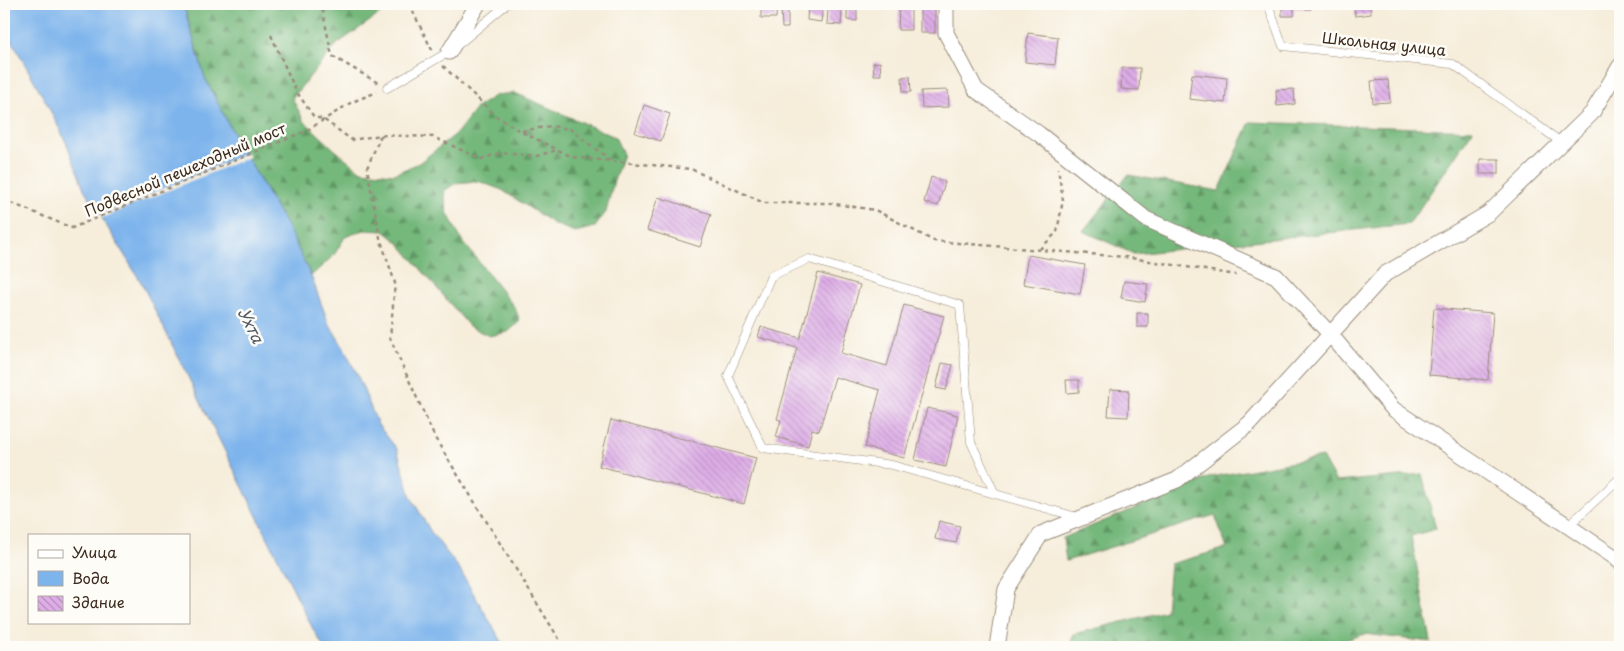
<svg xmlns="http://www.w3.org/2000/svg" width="1624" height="651" viewBox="0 0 1624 651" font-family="'Playpen Sans',sans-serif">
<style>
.forest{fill:url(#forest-firs);stroke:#58714c}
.water{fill:#7db4ec;stroke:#5c6f85}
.pier{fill:#f6edda}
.building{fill:url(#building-back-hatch)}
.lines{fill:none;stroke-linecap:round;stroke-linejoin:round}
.lane-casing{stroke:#988c7c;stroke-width:9}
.street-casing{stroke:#988c7c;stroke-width:17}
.path{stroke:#988c7c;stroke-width:2.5;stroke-dasharray:4 4;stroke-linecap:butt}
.lane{stroke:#fff;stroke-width:8}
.street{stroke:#fff;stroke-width:15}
.labels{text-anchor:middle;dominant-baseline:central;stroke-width:5;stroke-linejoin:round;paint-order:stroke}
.street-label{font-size:15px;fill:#3b2a1e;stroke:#fdfcf7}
.water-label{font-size:16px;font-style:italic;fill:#525a66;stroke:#fdfcf7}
</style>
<defs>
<pattern id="forest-firs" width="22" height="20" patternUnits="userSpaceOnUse" patternTransform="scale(1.25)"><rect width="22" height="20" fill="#74b87b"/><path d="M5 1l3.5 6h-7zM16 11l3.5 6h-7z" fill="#609664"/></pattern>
<pattern id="building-back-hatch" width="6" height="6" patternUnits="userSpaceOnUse" patternTransform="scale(1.25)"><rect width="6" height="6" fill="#deade8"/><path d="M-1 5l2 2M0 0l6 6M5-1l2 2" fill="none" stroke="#b58dbb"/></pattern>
</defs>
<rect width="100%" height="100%" fill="#fdfcf7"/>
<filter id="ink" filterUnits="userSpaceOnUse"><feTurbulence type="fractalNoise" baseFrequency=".02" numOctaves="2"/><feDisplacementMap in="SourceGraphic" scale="10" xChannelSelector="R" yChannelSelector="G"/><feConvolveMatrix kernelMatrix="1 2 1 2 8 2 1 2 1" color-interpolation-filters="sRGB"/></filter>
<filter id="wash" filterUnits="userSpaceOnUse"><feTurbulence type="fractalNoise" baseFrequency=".0096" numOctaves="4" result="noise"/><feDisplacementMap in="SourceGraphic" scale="20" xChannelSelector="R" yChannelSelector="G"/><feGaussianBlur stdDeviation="1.12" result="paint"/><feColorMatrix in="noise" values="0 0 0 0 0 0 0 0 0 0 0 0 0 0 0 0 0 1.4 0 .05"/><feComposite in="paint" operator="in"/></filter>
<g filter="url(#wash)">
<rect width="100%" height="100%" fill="#f6edda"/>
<!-- forest -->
<path class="forest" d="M183 4H394L337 44 292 98 304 121 335 150 361 171 394 174 419 163 456 134 477 107 496 95 515 93 615 137 623 154 613 184 606 212 595 227 575 232 554 224 502 190 478 181 456 183 444 191 447 212 461 239 515 308 520 321 508 332 489 336 469 326 398 242 384 231 364 230 345 237 334 255 311 276 287 227 269 196 230 127 205 78Z
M1250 122 1473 130 1409 224 1134 254 1083 231 1128 175 1219 191Z
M1322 457 1336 482 1422 474 1436 529 1411 536 1431 642 1365 634 1321 647H1069L1074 634 1166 611 1170 564 1227 548 1215 515 1066 561 1063 538 1211 477Z"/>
<!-- water -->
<path class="water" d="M4 4H183L205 78 230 127 269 196 287 226 311 276 328 322 342 345 357 374 378 425 397 449 411 497 431 532 458 567 505 647H324L314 631 141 282 84 189 67 144 46 102 4 27Z"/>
<!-- pier -->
<path class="pier" d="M247 153 249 157 99 219 97 216Z"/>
<g id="blocks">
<!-- building -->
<path class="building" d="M761 4H777L776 18H761Z
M1282 4H1311V9L1294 8V16H1282Z
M1354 4H1370L1371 14 1355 16Z
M808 5 823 6 821 22 807 20Z
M828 8 842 10 841 25 827 24Z
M899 8H911V30H898Z
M920 8H935V33H920Z
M781 9H788V28H782Z
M847 10H857V21L847 20Z
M1028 33 1058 37 1055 65 1025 62Z
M880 62 881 75H874L873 63Z
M1122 68H1140L1139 90 1121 89Z
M1192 74 1227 78 1225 103 1189 99Z
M910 76 911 92H903L902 77Z
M1388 80 1390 102 1373 103 1371 81Z
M1294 89 1295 104 1277 106 1276 90Z
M948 90 949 107 922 108 921 91Z
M644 105 670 114 661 141 635 133Z
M7 108 10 115 4 118V110Z
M1480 159H1499V174H1480Z
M931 177 945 182 938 206 924 202Z
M658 197 711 214 700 247 647 230Z
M1028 255 1085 265 1080 294 1023 284Z
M818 273 860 285 841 353 887 366 904 305 944 316 904 458 865 447 880 390 835 377 819 431 812 429 808 446 776 437 781 420 777 419 797 348 758 337 761 327 800 338Z
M1124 281 1148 284 1145 302 1121 298Z
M1434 308 1493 313 1488 380 1429 375Z
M1137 313H1148V327H1137Z
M942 363 953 365 946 390 936 388Z
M1066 380H1079V392L1067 393Z
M1110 389 1129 390 1128 417 1108 416Z
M927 408 958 415 946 467 915 460Z
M611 420 756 458 744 504 599 466Z
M939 521 960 526 956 543 935 539Z"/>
</g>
</g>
<g filter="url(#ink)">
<use href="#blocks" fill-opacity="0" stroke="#988c7c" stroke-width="1"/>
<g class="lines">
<!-- lane casing -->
<g class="lane-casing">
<path id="lane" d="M1268 4 1283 46 1453 64 1562 143
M459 44 507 4
M387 88 450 51
M995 494 971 442 960 305 809 259 771 276 728 376 763 448 892 465 1077 517
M1568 526 1620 478"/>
</g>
<!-- street casing -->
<g class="street-casing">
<path id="street" d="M946 4V33L976 90 1039 134 1146 219 1276 276 1330 334 1393 409 1616 558 1620 562
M449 52 478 4
M997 647 1006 589 1041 534 1177 480 1249 424 1385 274 1489 213 1592 113 1620 66"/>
</g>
<!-- path -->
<path class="path" d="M317 4 322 8 332 56 380 84
M409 4 433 52
M271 35 296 91 314 117 323 119 352 140 381 135 433 137 481 159 501 153 537 156 557 150
M443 66 496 116 520 131 572 157 691 169 764 203H829L875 210 934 241 1125 257 1236 275
M522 131 551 126 570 129 610 160
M381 135 367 168 380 238 395 283 390 338 435 438 564 647
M4 200 72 228 306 131 352 102 377 92
M1040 249 1057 232 1063 200 1058 168"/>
<!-- lane -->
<use href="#lane" class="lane"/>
<!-- street -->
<use href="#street" class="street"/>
</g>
</g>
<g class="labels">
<!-- street labels -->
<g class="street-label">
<text transform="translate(1384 43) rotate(6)">Школьная улица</text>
<text transform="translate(185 169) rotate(-23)">Подвесной пешеходный мост</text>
</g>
<!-- water labels -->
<g class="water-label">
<text transform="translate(252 325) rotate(64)">Ухта</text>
</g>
</g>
<!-- margin -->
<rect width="1624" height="651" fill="none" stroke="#fdfcf7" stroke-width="20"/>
<!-- legend -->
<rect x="28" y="534" width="162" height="90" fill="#fdfcf7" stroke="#afa8a0"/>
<rect x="38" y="550" width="25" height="8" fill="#ffffff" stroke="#afa8a0"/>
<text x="72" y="558" font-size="15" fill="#3b2a1e">Улица</text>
<rect x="38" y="571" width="25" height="15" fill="#7db4ec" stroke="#afa8a0"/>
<text x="72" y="584" font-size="15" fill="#3b2a1e">Вода</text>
<rect x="38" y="596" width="25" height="15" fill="url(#building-back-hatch)" stroke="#afa8a0"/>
<text x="72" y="608" font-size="15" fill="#3b2a1e">Здание</text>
</svg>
